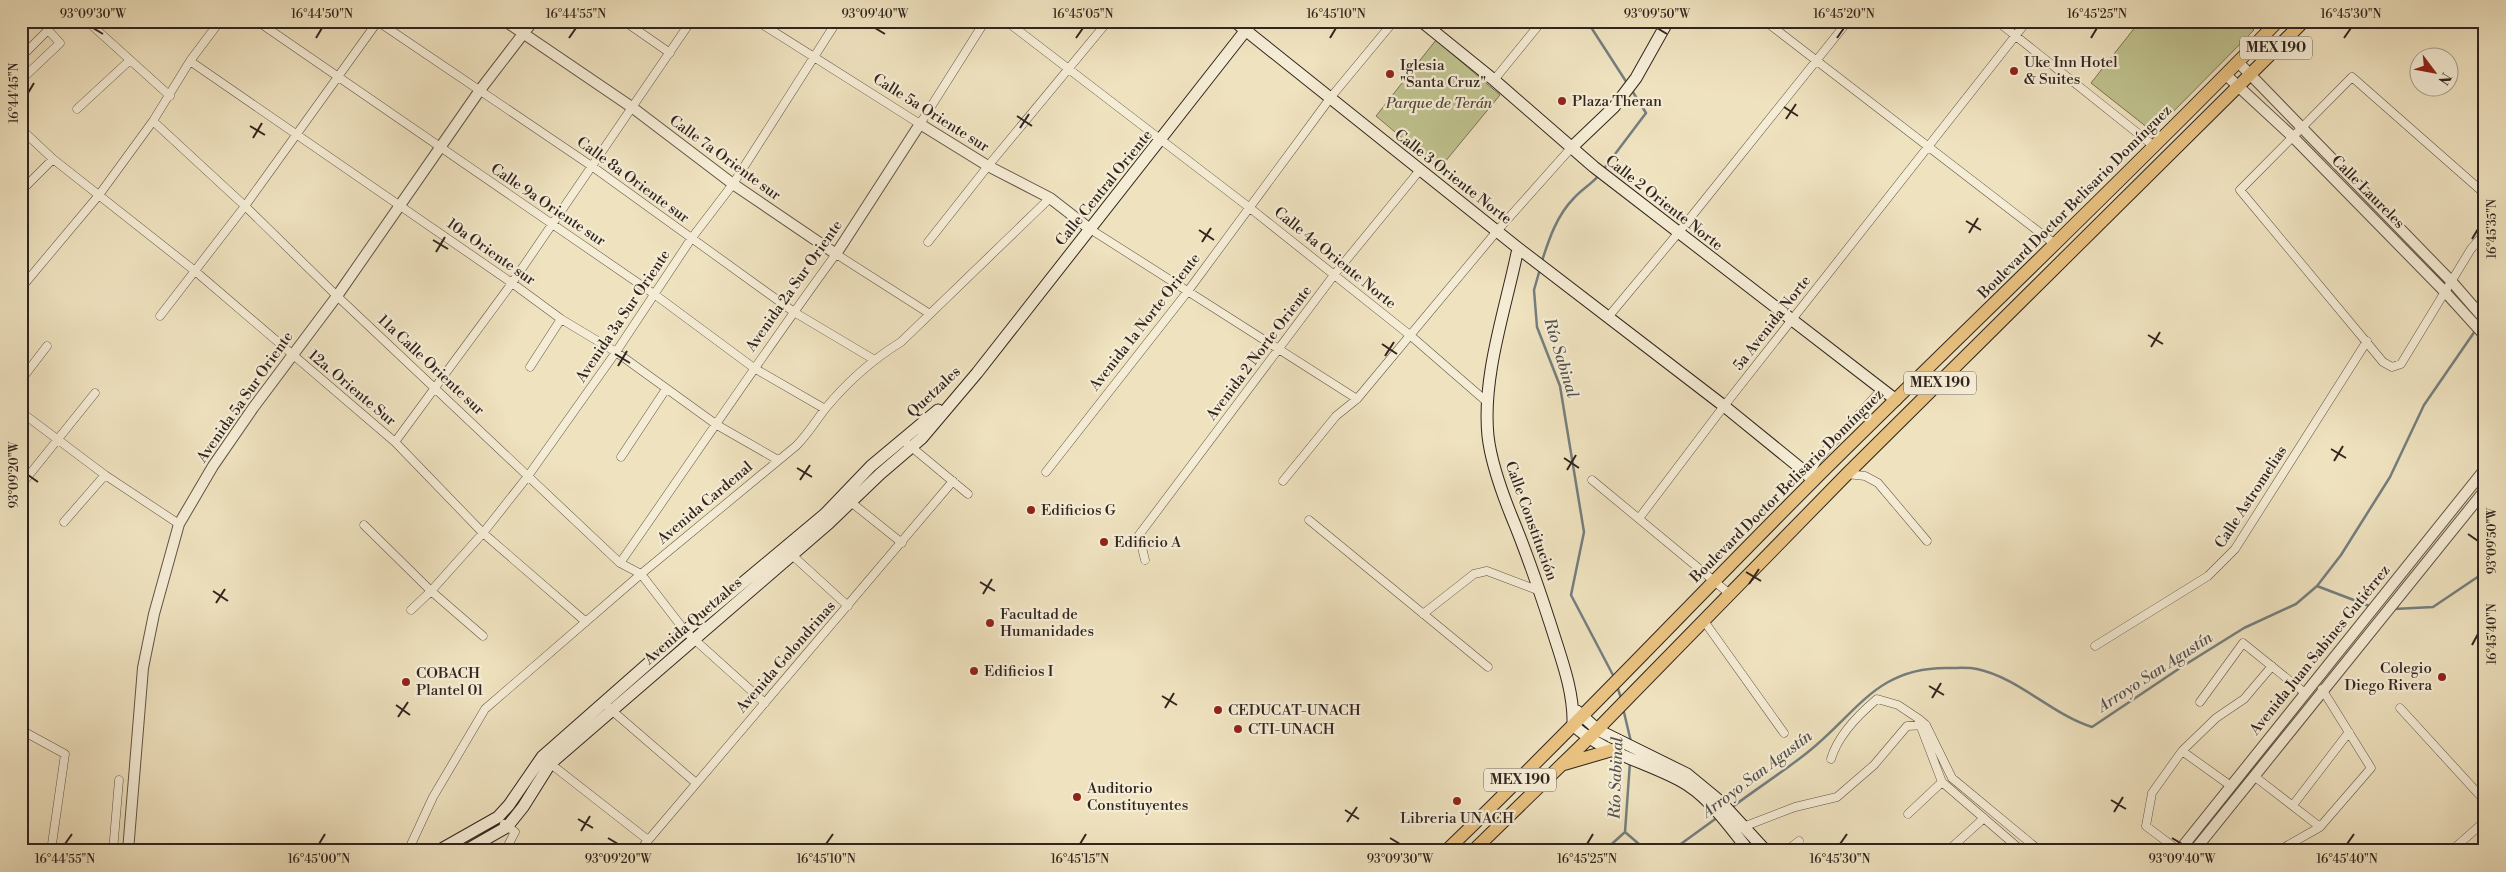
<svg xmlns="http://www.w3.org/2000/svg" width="2506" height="872" viewBox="0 0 2506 872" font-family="'Libre Bodoni',serif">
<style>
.green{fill:#bfc28e;stroke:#787456}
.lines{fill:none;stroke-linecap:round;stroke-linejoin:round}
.stream{stroke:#747e7e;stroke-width:2.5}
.minor-casing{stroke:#605447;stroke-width:9}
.tertiary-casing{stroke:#605447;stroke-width:12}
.secondary-casing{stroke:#31251f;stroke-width:13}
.primary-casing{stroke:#31251f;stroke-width:14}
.minor{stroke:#f5ecd5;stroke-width:8}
.tertiary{stroke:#f5ecd5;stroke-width:10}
.secondary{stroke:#f5ecd5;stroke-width:11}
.primary{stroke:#e8c180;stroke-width:12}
.ticks{fill:none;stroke:#31251f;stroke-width:2}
.poi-dot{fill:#8f2418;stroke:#f5ecd5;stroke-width:2}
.labels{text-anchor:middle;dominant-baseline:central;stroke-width:4.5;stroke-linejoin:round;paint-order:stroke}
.shield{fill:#f5ecd5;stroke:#6c6156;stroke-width:1}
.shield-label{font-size:14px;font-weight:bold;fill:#31251f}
.poi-label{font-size:15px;fill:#31251f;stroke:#f5ecd5;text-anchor:start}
.park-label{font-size:15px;font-style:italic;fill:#544c3b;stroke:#f5ecd5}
.street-label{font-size:15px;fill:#31251f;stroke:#f5ecd5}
.water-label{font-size:16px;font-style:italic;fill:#53524f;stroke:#f5ecd5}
.neatline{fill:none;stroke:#31251f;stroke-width:2}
.ticks-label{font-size:12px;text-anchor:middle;fill:#31251f}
</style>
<rect width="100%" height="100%" fill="#efe2bf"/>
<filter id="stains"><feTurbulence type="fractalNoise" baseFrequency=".004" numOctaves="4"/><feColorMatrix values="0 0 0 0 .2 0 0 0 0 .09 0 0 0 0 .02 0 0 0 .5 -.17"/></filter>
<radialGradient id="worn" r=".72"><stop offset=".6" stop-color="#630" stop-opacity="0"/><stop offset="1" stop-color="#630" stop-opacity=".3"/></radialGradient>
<!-- green -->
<path class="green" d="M2140 21H2241L2254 30 2153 132 2091 83Z
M1436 40 1500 95 1439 169 1376 116Z"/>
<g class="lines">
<!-- stream -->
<path class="stream" d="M1587 21 1627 83
M1603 170 1646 113 1631 89
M1542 261C1549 239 1557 215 1574 198 1582 189 1592 184 1600 174
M1540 269 1534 290 1537 327 1560 386 1584 532 1571 595 1614 677
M2317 586 2372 607
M2394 609 2433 607 2485 572
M1617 686 1621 698
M1623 708 1631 742
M1731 808C1756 789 1783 772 1808 752 1858 712 1877 666 1950 668 1958 668 1968 667 1977 669 2019 678 2051 714 2092 727L2183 666 2244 628 2296 604 2317 586 2341 555 2390 477 2424 405 2475 331
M1625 832 1647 851
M1604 851 1625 832 1630 762
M1659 851 1678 846 1718 817"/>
<!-- minor casing -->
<g class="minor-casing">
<path id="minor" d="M87 21 170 96
M257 21 654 294 754 368 825 409
M377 21 593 167 794 312 873 359
M624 21 670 53
M757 21 920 124 985 21
M1006 21 1250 208 1411 336 1487 402
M1765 21 2056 245
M1997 21 2155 147
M2258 21 2271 29
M21 57 48 30 60 43 21 80
M190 61 512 283 561 319 616 352 717 425 778 460
M1494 80 1542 21
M77 109 129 61
M153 121 245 206 337 296 620 563 641 574 685 631 765 703
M21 129 53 159 195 271 395 442 483 533 586 622
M21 191 53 159
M2485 194 2352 77 2240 190 2383 362 2392 367 2401 364 2471 249 2485 233
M1090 229 1357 399
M928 242 988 166 1108 21
M21 288 99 195 153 121 190 61 220 21
M160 316 245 206 378 21
M1609 316 1679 232 1848 21
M530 367 561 319
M21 380 47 346
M21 412 105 475 179 524
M903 440 968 494
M395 442 512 283 691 21
M621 457 666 389
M1046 472 1188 291 1331 97 1394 21
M1847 474 1865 476 1878 483 1927 541
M1813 479 1811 471 1818 459 1882 389
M1592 480 1731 595
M1283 481 1336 416 1357 399 1497 231 1571 148
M21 485 95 393
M847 499 902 543
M1640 517 1724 406 2027 21
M1309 520 1488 667
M64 522 105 475
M364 525 431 591 483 636
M792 555 848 606
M1145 560 1139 535 1334 275 1420 170
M620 563C692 460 762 355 836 254L930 314
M411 610 431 591 483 533 528 476 616 352 691 239 733 184 837 21
M1423 614 1474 574 1487 571 1540 591
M1704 621 1784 733
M2095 646 2208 576 2235 549 2367 341
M2200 702 2243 643 2305 693
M609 708 696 783
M2400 708 2485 801
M1919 722 1942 782 2022 851
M21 730 65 754 51 851
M2182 751 2231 786
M1831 759C1838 735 1858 715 1877 699L1898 705 1919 719 1926 725 1952 778 2040 851
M547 761 648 840
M2254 776 2320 827
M2293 805 2349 732
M1908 814 1942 782
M504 824 515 832 505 851
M1743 827 1795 807 1837 797 1874 765 1907 726 1926 725
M1952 847 1984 818
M113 851 119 780
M408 851 433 797 485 709 641 574 796 446C807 435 815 422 825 409 847 382 872 360 901 342L1050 198
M639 851 953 481
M1786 851 1799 841
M2179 851 2146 826 2152 793 2182 751 2216 718 2244 699 2272 666
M2278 851 2320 827 2371 768 2322 689
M2451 851 2485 821"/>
</g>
<!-- tertiary casing -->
<g class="tertiary-casing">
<path id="tertiary" d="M505 21 633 108 733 184 836 254 920 124 988 166 1050 198 1090 229
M2239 63 2452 282 2485 320
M2226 75 2293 137 2446 293 2485 336
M128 851 143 668 154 614 179 524 213 466 253 408 337 296 480 90 533 21
M2179 851 2485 469
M2194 851 2485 490"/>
</g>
<!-- secondary casing -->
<g class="secondary-casing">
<path id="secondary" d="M1234 21 1518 248 1724 406 1804 471 1813 481
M1421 21 1494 80 1594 167 1896 400
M1571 148 1614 107 1636 78 1668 21
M1517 253C1505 311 1482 377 1488 436 1491 463 1501 490 1511 515 1526 551 1539 589 1551 626 1561 658 1574 691 1573 725 1603 753 1643 761 1679 780 1708 795 1728 825 1749 851
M1577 711 1598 730 1687 774 1721 802 1766 851
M438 851 498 817 509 805 542 757 685 631 825 514 871 466 938 410
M465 851 507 827 523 807 550 764 829 523 880 474 922 438 977 373 1253 21"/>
</g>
<!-- primary casing -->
<g class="primary-casing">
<path id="primary" d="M1564 764 1612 750
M1446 851C1571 731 1690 604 1812 482 1967 328 2126 178 2278 21
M1473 851 1588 739 1847 474 2304 21"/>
</g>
<!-- minor -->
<use href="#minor" class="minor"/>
<!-- tertiary -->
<use href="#tertiary" class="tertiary"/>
<!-- secondary -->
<use href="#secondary" class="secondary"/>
<!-- primary -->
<use href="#primary" class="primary"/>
</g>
<!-- ticks -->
<path class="ticks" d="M93 28 103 34M875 28 885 34M1657 28 1667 34M316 38 322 28M569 38 576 28M1076 38 1083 28M1330 38 1336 28M1837 38 1844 28M2091 38 2097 28M2344 38 2351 28M28 93 34 83M1784 107 1798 116M1017 116 1032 126M1786 119 1796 104M250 126 265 135M1020 128 1029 114M253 138 262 123M1966 221 1981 230M1199 230 1214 240M1969 233 1978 218M2472 239 2478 229M433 240 448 249M1202 242 1211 228M436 252 445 237M2148 335 2163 344M1382 344 1397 354M2151 347 2160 332M615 354 630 363M1385 356 1394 342M618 366 627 351M2331 449 2346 458M1564 458 1579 468M2334 461 2343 446M797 468 812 477M1567 470 1576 455M28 475 38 482M800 480 810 465M2468 534 2478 541M1746 572 1761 581M980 582 995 591M1749 584 1759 569M213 591 228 601M983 594 992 579M216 603 225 589M2472 645 2478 634M1929 686 1944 695M1162 696 1177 705M1932 698 1941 683M396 705 410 715M1165 708 1174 693M398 717 408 702M2111 800 2126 809M1345 810 1359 819M2114 812 2123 797M578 819 593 828M1347 822 1357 807M581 831 590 816M608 838 618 844M1390 838 1400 844M2172 838 2182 844M65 844 72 834M319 844 325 834M826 844 833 834M1080 844 1086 834M1587 844 1593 834M1840 844 1847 834M2347 844 2354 834"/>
<!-- markers -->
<g class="poi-dot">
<circle cx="2014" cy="71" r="5"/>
<circle cx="1390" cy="74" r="5"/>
<circle cx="1562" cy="101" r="5"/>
<circle cx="1031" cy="510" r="5"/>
<circle cx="1104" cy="542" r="5"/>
<circle cx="990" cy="623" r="5"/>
<circle cx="974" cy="671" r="5"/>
<circle cx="2442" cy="677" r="5"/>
<circle cx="406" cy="682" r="5"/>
<circle cx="1218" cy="710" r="5"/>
<circle cx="1238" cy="729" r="5"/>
<circle cx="1077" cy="797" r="5"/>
<circle cx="1457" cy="801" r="5"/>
</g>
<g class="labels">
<!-- shield labels -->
<g class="shield">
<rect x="2240" y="36.5" width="72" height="23" rx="4"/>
<rect x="1904" y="371.5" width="72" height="23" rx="4"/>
<rect x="1484" y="768.5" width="72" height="23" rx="4"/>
</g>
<g class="shield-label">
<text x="2276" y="48">MEX 190</text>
<text x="1940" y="383">MEX 190</text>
<text x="1520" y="780">MEX 190</text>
</g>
<!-- poi labels -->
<g class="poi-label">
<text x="2024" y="62">Uke Inn Hotel<tspan x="2024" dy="17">&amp; Suites</tspan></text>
<text x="1400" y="65">Iglesia<tspan x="1400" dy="17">"Santa Cruz"</tspan></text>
<text x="1572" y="101">Plaza Theran</text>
<text x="1041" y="510">Edificios G</text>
<text x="1114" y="542">Edificio A</text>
<text x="1000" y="614">Facultad de<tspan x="1000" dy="17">Humanidades</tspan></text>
<text x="2432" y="668" text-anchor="end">Colegio<tspan x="2432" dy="17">Diego Rivera</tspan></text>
<text x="984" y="671">Edificios I</text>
<text x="416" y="673">COBACH<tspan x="416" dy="17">Plantel 01</tspan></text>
<text x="1228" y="710">CEDUCAT-UNACH</text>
<text x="1248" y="729">CTI-UNACH</text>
<text x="1087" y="788">Auditorio<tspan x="1087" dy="17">Constituyentes</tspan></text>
<text x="1457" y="818" text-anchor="middle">Libreria UNACH</text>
</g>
<!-- park labels -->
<g class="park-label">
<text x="1439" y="103">Parque de Terán</text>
</g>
<!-- street labels -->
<g class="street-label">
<text transform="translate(931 113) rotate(32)">Calle 5a Oriente sur</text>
<text transform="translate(725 158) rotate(36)">Calle 7a Oriente sur</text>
<text transform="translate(1453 177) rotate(38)">Calle 3 Oriente Norte</text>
<text transform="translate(633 180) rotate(36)">Calle 8a Oriente sur</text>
<text transform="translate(1104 188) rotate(-51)">Calle Central Oriente</text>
<text transform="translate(2368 192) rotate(45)">Calle Laureles</text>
<text transform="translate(2075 202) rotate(-45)">Boulevard Doctor Belisario Domínguez</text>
<text transform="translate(1664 203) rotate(38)">Calle 2 Oriente Norte</text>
<text transform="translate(548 205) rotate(34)">Calle 9a Oriente sur</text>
<text transform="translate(491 252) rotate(35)">10a Oriente sur</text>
<text transform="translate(1335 258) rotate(39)">Calle 4a Oriente Norte</text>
<text transform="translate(794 286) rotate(-55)">Avenida 2a Sur Oriente</text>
<text transform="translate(623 316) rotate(-56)">Avenida 3a Sur Oriente</text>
<text transform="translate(1145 322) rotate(-52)">Avenida 1a Norte Oriente</text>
<text transform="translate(1772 323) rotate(-52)">5a Avenida Norte</text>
<text transform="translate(1259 353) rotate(-53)">Avenida 2 Norte Oriente</text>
<text transform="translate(431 365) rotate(43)">11a Calle Oriente sur</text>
<text transform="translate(352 388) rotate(40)">12a. Oriente Sur</text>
<text transform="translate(934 392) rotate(-43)">Quetzales</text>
<text transform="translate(245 397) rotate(-55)">Avenida 5a Sur Oriente</text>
<text transform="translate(1787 486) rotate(-45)">Boulevard Doctor Belisario Domínguez</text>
<text transform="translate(2251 497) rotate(-57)">Calle Astromelias</text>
<text transform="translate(705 503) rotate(-40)">Avenida Cardenal</text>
<text transform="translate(1531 521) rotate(70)">Calle Constitución</text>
<text transform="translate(693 621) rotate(-41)">Avenida Quetzales</text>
<text transform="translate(2320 650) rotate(-51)">Avenida Juan Sabines Gutiérrez</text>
<text transform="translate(786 657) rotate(-49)">Avenida Golondrinas</text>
</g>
<!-- water labels -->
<g class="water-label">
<text transform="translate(1561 358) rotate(73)">Río Sabinal</text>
<text transform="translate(2155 672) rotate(-33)">Arroyo San Agustín</text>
<text transform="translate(1757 774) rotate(-37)">Arroyo San Agustín</text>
<text transform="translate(1616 778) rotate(-88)">Río Sabinal</text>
</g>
</g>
<!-- margin -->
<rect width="2506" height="872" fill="none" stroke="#efe2bf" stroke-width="55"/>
<!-- north arrow -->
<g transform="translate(2434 72) rotate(122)"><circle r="24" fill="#f5ecd5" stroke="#a79c8c"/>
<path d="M0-4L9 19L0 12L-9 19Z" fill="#8f2418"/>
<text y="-8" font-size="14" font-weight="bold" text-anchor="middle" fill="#31251f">N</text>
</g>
<rect x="28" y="28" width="2450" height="816" class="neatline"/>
<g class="ticks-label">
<text x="93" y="18">93°09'30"W</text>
<text x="322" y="18">16°44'50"N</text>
<text x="576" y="18">16°44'55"N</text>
<text x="875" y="18">93°09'40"W</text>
<text x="1083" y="18">16°45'05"N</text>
<text x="1336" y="18">16°45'10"N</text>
<text x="1657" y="18">93°09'50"W</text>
<text x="1844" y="18">16°45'20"N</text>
<text x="2097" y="18">16°45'25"N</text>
<text x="2351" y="18">16°45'30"N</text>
<text transform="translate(14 93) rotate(-90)" y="4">16°44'45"N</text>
<text transform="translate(2492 229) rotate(-90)" y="4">16°45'35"N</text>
<text transform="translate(14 475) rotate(-90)" y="4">93°09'20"W</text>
<text transform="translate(2492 541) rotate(-90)" y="4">93°09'50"W</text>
<text transform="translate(2492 634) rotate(-90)" y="4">16°45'40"N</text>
<text x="65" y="863">16°44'55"N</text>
<text x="319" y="863">16°45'00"N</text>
<text x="618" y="863">93°09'20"W</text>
<text x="826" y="863">16°45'10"N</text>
<text x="1080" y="863">16°45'15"N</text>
<text x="1400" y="863">93°09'30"W</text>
<text x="1587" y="863">16°45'25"N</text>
<text x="1840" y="863">16°45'30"N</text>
<text x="2182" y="863">93°09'40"W</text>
<text x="2347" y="863">16°45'40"N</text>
</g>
<rect width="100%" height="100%" filter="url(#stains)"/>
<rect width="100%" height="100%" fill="url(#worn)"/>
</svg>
